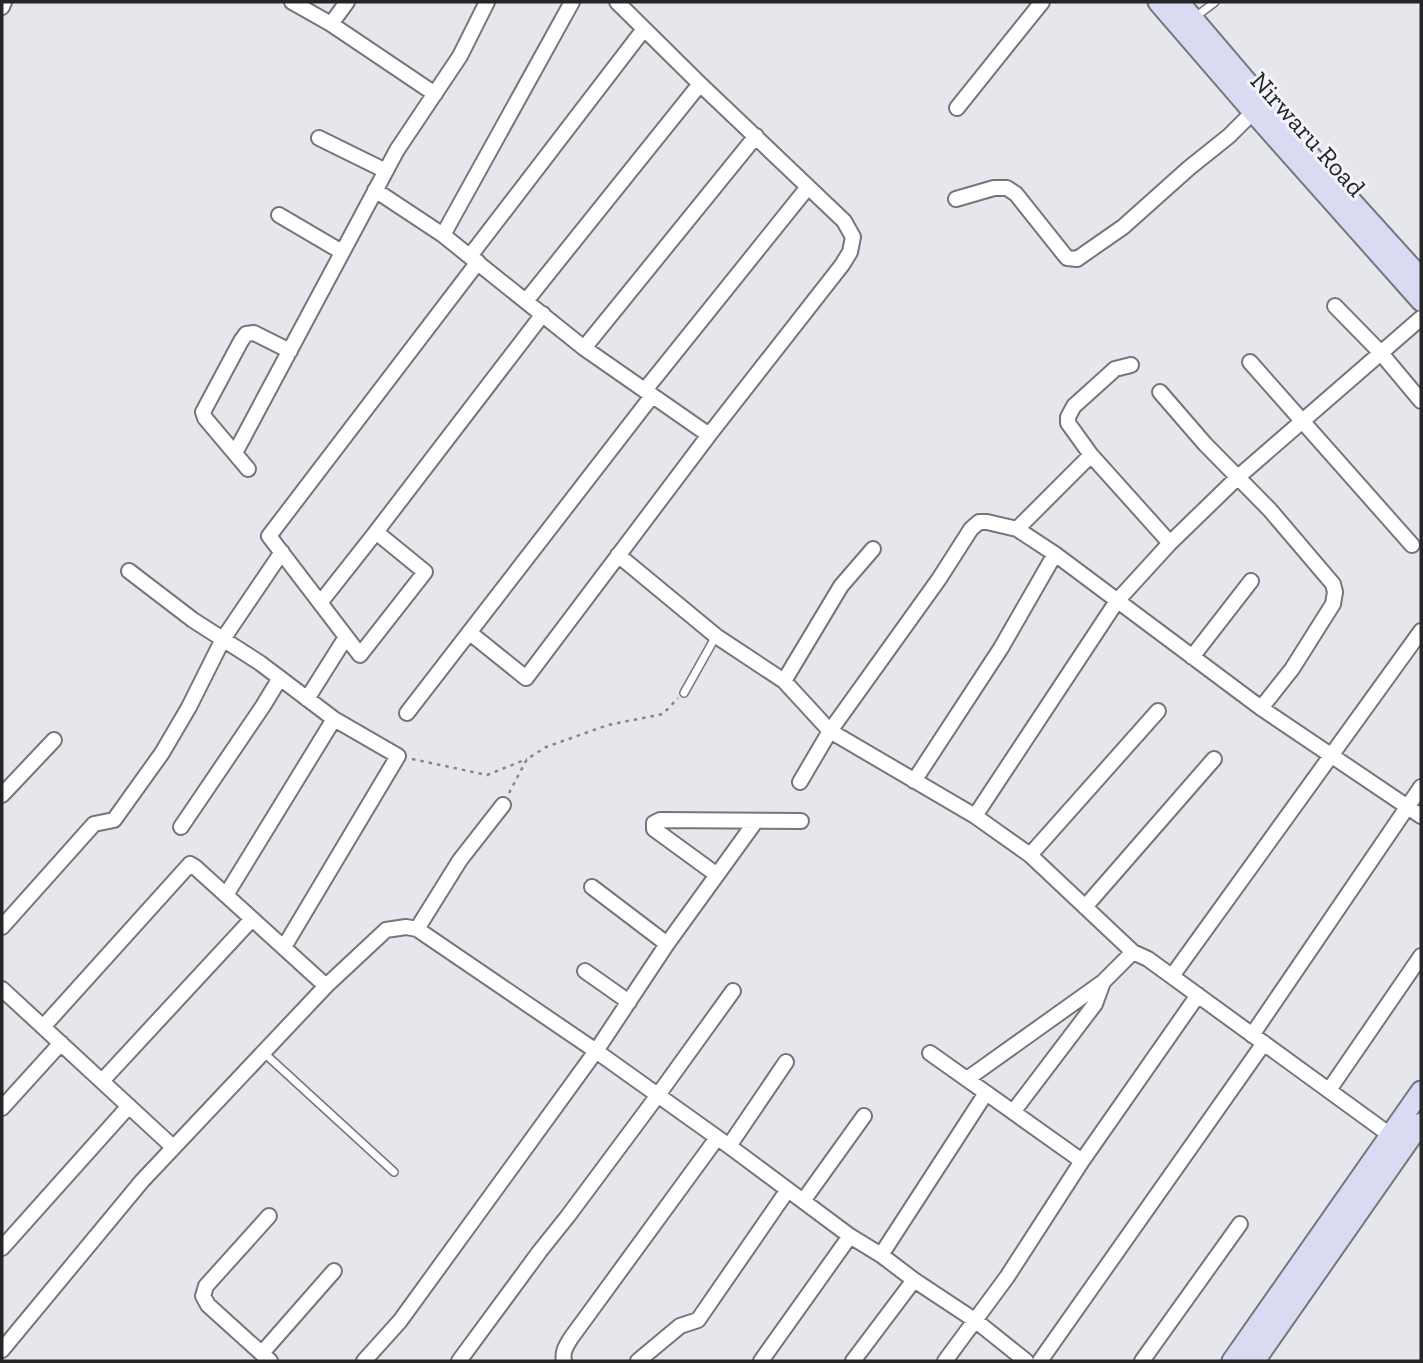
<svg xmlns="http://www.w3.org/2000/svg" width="1423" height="1363" viewBox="0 0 1423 1363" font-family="'Zilla Slab',serif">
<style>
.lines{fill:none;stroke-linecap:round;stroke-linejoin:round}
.lane-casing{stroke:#75767c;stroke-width:10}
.street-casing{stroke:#75767c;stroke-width:18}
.secondary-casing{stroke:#75767c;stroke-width:23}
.path{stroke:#85878b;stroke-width:2.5;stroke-dasharray:3.5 5;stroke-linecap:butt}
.lane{stroke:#fff;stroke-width:7}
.street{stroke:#fff;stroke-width:14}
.secondary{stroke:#dadbf3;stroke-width:19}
.labels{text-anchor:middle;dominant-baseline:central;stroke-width:6;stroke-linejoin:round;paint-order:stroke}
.street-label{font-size:26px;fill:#242527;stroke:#f3f4fa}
</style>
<rect width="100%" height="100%" fill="#e5e7ed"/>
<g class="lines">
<!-- lane casing -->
<g class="lane-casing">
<path id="lane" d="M1194 18 1215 2
M684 693 716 636
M263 1052 394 1172"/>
</g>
<!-- street casing -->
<g class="street-casing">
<path id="street" d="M292 2 331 24 435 94
M2 7 4 2
M331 24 347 2
M957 108 1042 2
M319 138 386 171
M375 190 443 235 584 348 709 435 842 265 850 252 853 237 844 221 700 84 617 2
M956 199 994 188H1007L1016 194 1067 258 1077 259 1123 227 1189 168 1229 136 1253 112
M279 215 342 252
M443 235 572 2
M470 256 644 29
M526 301 700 84
M1335 306 1380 352 1421 401
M584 348 756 136
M1250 362 1412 545
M645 390 808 187
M1160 392 1205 444 1270 510 1333 584 1335 592 1333 604 1292 669 1261 708
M235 453 397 150 460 56 487 2
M1091 455 1068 423V417L1074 406 1115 369 1131 365
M248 469 205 418 203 412 241 341 246 334 254 333 290 351
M376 532 543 314
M1170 543 1091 455 1017 529 1055 554 1261 708 1421 816
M618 555 716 636 784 681 830 731 975 816 1030 855 1133 952
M129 571 193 620 260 663 334 719 398 756 284 947
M320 603 376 532 425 572 360 655 269 536 478 262
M470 633 526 678 709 435
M1192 657 1251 581
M784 681 841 586 873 549
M307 699 346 637
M407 713 652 396
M914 781 1001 648 1055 554
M800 782 830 731 939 579 971 529 979 522H987L1017 529
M2 795 54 740
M975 816 1117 601 1170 543 1238 477 1421 318
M756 821 667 944 596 1051 729 1146 850 1236 881 1255 914 1280 976 1321 1026 1361
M181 827 263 706 280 678
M1030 855 1158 711
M717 875 654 829V823L660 820 801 821
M592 887 667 944
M226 895 334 719
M1085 907 1214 759
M2 927 94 824 114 820 162 753 189 707 223 639 282 552
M417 929 460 860 503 805
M585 971 629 1002
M1172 976 1421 631
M2 989 173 1147
M43 1027 190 864 195 867 326 986
M1252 1035 1421 787
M930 1053 1082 1161
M967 1079 1103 982 1133 952 1148 959 1390 1135
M102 1081 252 919
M1329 1090 1421 956
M2 1108 61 1043
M1013 1112 1095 1004 1103 982
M729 1146 786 1062
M803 1201 864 1116
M269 1216 206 1286 203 1296 208 1305 270 1361
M2 1248 129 1106
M881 1255 986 1093
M2 1350 142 1181 326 986 386 930 406 927 417 929 596 1051 400 1321 364 1361
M262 1353 334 1271
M459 1361 540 1251 568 1216 658 1095 733 991
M564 1361C562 1352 566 1346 571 1338L717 1138
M638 1361 680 1326 698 1320 787 1191
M761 1361 850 1236
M853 1361 914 1280
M945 1361 1007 1277 1082 1161 1198 995
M1040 1361 1264 1043
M1142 1361 1240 1224"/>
</g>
<!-- secondary casing -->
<g class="secondary-casing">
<path id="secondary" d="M1158 2 1253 112 1421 301
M1179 2 1299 143 1421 278
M1232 1361 1421 1091
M1252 1361 1259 1355 1421 1123"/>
</g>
<!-- path -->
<path class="path" d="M412 759 487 775 527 759
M509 793 527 759 546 747 608 725 663 714 678 698"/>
<!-- lane -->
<use href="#lane" class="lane"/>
<!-- street -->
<use href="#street" class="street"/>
<!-- secondary -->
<use href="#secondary" class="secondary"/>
</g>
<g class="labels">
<!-- street labels -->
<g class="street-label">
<text transform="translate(1308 134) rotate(48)">Nirwaru Road</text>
</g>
</g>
<!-- border -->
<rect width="1423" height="1363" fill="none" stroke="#242527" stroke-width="7"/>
</svg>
